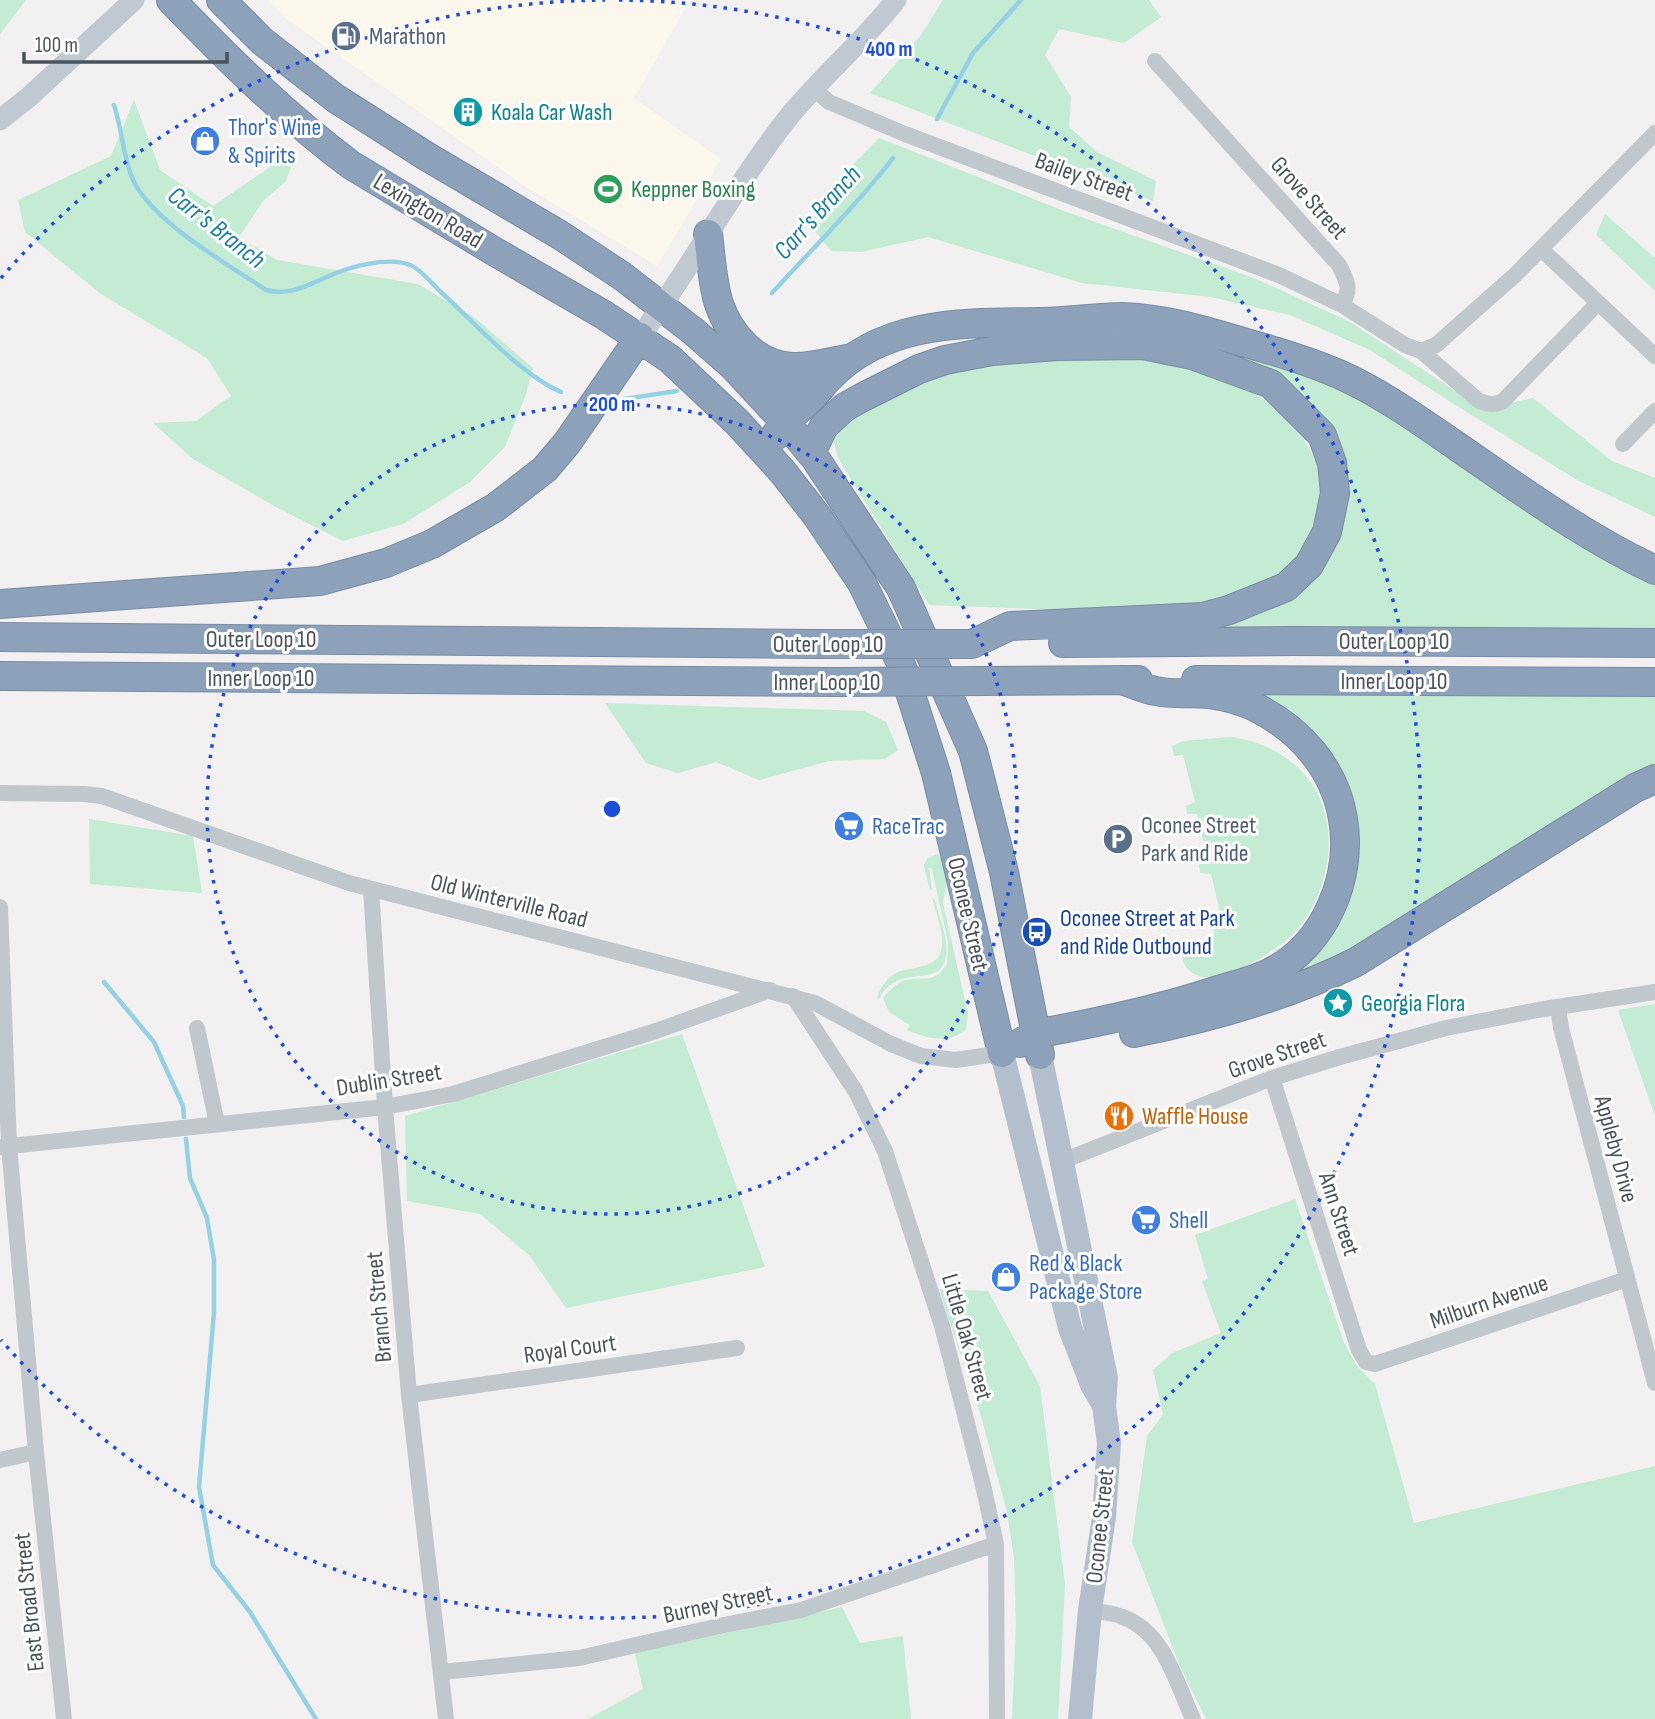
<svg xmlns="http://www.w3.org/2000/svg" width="1655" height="1719" viewBox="0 0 1655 1719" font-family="'Sofia Sans Condensed',sans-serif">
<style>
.commercial{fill:#fbf7ec}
.green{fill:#c4ebd4}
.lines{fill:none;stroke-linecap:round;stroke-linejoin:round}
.stream{stroke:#95d1e3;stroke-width:4.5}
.highway-casing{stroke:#788ca5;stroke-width:30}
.street{stroke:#c0c7cd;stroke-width:16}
.secondary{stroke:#c0c8d2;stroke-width:21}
.primary{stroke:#b3bfcc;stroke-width:24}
.highway{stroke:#8da1ba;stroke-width:28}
.highway-bridge-casing{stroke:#788ca5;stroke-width:30;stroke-linecap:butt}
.highway-bridge{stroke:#8da1ba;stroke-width:28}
.ring{fill:none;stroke:#1d4ed8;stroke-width:3.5;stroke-dasharray:3.5 7}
.labels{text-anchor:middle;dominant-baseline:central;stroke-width:6;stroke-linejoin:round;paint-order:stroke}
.service-label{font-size:24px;fill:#4e5e75;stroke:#fff;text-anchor:start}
.culture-label{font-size:24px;fill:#0d838f;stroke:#fff;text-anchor:start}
.shop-label{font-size:24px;fill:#366cbe;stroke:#fff;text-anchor:start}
.street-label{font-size:24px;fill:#4a535c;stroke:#fff}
.leisure-label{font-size:24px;fill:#27864d;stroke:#fff;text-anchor:start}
.transit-label{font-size:24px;fill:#164399;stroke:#fff;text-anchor:start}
.food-label{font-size:24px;fill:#c56008;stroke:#fff;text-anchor:start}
.water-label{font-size:26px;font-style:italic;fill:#1b7e9e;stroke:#fff}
.centre{fill:#1d4ed8;stroke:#fff;stroke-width:3.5}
.ring-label{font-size:21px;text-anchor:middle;font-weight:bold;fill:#1d4ed8;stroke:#fff;stroke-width:6;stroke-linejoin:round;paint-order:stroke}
</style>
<rect width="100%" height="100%" fill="#f2f0f0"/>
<!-- commercial -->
<path class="commercial" d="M268 0H690L634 98 721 159 657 266 526 187 284 17Z"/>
<!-- green -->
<path class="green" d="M0 0H26L0 34Z
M943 0H1149L1161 17 1124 43 1059 29 1045 55 1071 97 1069 127 1097 152 1156 181 1153 201 870 93 921 35Z
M134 100 160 170 213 206 283 158 293 161 286 181 263 201 239 237 277 260 418 284 475 318 533 368 525 397 505 447 470 482 403 524 343 541 276 507 193 459 153 423 196 421 231 396 207 358 101 294 25 232 18 200 111 156Z
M879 138 1064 211 1254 278 1350 322 1483 409 1533 398 1612 461 1655 478V517L1579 481 1449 401 1370 350 1290 315 1211 297 1082 283 928 237 861 252 831 251 809 223 823 195Z
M1605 214 1655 258V291L1596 235Z
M1215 341 1320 374 1655 579V632L1181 631 1318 567 1328 431 1212 353Z
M1155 356 1234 381 1291 417 1324 476 1318 527 1295 563 1253 592 1204 605 1064 610 929 605 838 458 831 431 845 420 932 377 1020 357Z
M1655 691V769L1411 923 1270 992 1308 953 1351 830 1257 695Z
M605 703 864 711 886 722 898 750 885 759 829 761 759 780 716 762 678 773 646 763Z
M1230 737C1266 741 1299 760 1317 792 1327 811 1330 835 1328 855 1325 882 1315 907 1298 929 1281 949 1214 993 1190 971 1183 965 1182 960 1183 952L1191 945 1214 940V928L1223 925 1211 874 1200 873 1199 865 1208 861 1197 814H1187L1186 806 1195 802 1183 755 1174 756 1172 746 1183 741Z
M89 819 193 836 202 893 90 884Z
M937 854 941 858 947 879 943 903 968 1014 966 1029C949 1045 926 1038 907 1030L910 1026 908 1024 889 1012 883 998C889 991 897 982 906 980 926 976 934 984 947 964L948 942 933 874 932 868H929L932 888 930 891 924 865 927 859Z
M932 897 935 900C939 918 950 941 945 960 937 989 896 962 879 1000L877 997C881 987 887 977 898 972 914 966 940 969 942 946 944 931 935 911 932 897Z
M1655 1004V1116L1618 1010Z
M682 1034 765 1267 566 1308 529 1255 480 1214 407 1201 405 1116Z
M1295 1199 1344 1343 1357 1366 1375 1384 1414 1523 1655 1466V1719H1206L1181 1669 1132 1542 1147 1436 1163 1414 1153 1370 1172 1353 1221 1333 1202 1281 1208 1279 1195 1235Z
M939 1289 988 1291 1040 1386 1065 1585 1058 1719H1012L1016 1625 1014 1558 1007 1512 981 1416Z
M842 1607 860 1643 903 1636 911 1719H588L643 1689 635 1653Z"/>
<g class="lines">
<!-- stream -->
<path class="stream" d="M114 105C123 131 123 165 138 189 165 229 226 263 266 290 290 296 305 286 327 277 348 267 387 256 410 265 421 269 433 285 442 293 476 324 520 374 561 392
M937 119 973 53 1021 0
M772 293C813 248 856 206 893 158
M624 399 677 391
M104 982 154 1042 183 1106 184 1117
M186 1139 190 1178 207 1218 214 1260V1312L199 1487 213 1565 250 1612 316 1719"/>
<!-- highway casing -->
<g class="highway-casing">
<path id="highway" d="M171 0C228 59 285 116 351 165L497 253 604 315 670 359 737 422 782 471 817 516 862 583 900 661 936 773 1002 1053
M221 0 262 41 335 98 426 156 560 235 622 276 693 331 733 366 785 422 815 458 901 588 973 751 1004 872 1040 1055
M708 234C711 257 712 282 719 304 730 336 757 366 793 367 811 368 833 361 852 358
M748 382 788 388 829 377
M775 436C785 419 802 408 815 394 820 389 824 383 829 378 885 319 968 323 1042 322 1069 322 1095 317 1122 317 1160 318 1199 329 1236 340 1271 350 1307 360 1341 375 1383 394 1420 421 1458 447 1522 491 1585 537 1655 570
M811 453 824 426 845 407 863 397 919 369 945 360 992 351 1057 346 1143 345 1192 355 1271 384 1322 435 1332 463 1335 493 1327 532 1309 565 1286 587 1229 610 1203 617 1010 626 972 644
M0 604 320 581 386 563 432 544 496 507 545 469 567 443 640 337
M0 637 819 644
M1063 643 1293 641 1655 643
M0 676 837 682
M1196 680 1655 682
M982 681 1138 680
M1134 1033C1210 1018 1286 997 1356 962L1635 788 1655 779
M1020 1043 1035 1034C1096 1023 1157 1010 1215 991 1234 985 1254 981 1271 972 1325 945 1353 877 1343 819 1335 769 1300 729 1255 707 1242 701 1223 696 1209 694 1191 692 1173 695 1156 691 1144 689 1132 683 1121 680"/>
</g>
<!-- street -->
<path class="street" d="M1155 61 1339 265C1347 282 1352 287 1342 305
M813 88 829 102 905 134 1279 275 1342 305 1405 345 1421 351 1479 401C1488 404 1494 406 1503 401L1598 303
M1541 249 1655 356
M1421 351 1436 345 1515 275 1655 133
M1623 444 1655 411
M0 793 84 794 102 796 349 883 815 1003 891 1044 921 1056 956 1060 1002 1053
M371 889 385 1107 409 1395 446 1719
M0 907 9 1146 36 1452 64 1719
M793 996 856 1092 885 1151 942 1326 983 1485 996 1544 997 1719
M1558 1007 1561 1028 1655 1383
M197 1028 217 1124
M1272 1078 1359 1350 1366 1362 1375 1364 1627 1279
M0 1147 385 1107 453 1094 656 1031 770 990
M1060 1162 1272 1078 1340 1057 1446 1028 1538 1010 1655 992
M409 1395 737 1348
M0 1460 36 1452
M1090 1610C1101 1612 1113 1613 1123 1617 1164 1632 1176 1682 1193 1719
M442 1672 579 1658 724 1625 801 1610 996 1544"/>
<!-- secondary -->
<path class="secondary" d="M0 120 29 97 134 0
M640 337C692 266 733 188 787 119 821 77 863 42 896 0"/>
<!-- primary -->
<path class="primary" d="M1002 1053 1070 1328 1092 1385 1102 1402
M1040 1055 1106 1378 1104 1406 1109 1443 1104 1517 1090 1610 1080 1719"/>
<!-- highway -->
<use href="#highway" class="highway"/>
<!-- highway-bridge casing -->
<g class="highway-bridge-casing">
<path id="highway-bridge" d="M819 644H972
M837 682 982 681"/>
</g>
<!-- highway-bridge -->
<use href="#highway-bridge" class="highway-bridge"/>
</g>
<!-- distance rings -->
<g class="ring">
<circle cx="612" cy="809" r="405"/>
<path d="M1 278A809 809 0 0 1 605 0M619 0A809 809 0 1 1 1 1340"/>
</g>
<!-- icons -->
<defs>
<g id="fuel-disc" transform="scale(1.575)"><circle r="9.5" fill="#5c6f8a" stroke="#fff"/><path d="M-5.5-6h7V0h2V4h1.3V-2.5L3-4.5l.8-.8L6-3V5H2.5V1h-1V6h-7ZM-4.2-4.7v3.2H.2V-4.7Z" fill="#fff"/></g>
<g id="building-disc" transform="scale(1.575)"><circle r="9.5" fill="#0f9aa8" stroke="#fff"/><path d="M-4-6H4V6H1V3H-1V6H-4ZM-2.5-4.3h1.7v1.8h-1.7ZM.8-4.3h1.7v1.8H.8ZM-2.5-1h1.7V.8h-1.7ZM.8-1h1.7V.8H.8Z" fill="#fff"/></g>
<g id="shop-disc" transform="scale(1.575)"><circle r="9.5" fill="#3f7fe0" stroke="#fff"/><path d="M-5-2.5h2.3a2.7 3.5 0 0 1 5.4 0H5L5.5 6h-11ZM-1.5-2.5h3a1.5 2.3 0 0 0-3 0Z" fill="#fff"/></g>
<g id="stadium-disc" transform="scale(1.575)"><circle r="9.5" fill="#2e9e5b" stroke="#fff"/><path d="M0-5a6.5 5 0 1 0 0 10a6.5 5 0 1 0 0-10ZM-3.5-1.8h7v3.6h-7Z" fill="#fff"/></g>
<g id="supermarket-disc" transform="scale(1.575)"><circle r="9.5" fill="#3f7fe0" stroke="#fff"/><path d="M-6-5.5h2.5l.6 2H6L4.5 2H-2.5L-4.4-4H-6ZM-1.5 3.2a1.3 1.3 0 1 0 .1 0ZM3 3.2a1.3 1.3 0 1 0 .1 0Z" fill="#fff"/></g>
<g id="parking-disc" transform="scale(1.575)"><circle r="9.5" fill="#5c6f8a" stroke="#fff"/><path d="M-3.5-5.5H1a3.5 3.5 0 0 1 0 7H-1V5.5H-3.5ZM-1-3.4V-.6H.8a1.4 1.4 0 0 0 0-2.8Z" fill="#fff"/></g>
<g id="bus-disc" transform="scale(1.575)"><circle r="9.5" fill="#1a4fb4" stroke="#fff"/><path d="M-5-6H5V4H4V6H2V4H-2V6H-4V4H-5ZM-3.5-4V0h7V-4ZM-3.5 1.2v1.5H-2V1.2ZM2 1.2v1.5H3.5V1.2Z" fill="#fff"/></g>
<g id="sight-disc" transform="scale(1.575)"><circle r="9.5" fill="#0f9aa8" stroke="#fff"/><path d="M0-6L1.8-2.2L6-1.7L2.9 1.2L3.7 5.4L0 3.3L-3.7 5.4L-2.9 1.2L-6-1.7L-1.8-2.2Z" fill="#fff"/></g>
<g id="restaurant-disc" transform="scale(1.575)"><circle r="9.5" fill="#e8710a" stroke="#fff"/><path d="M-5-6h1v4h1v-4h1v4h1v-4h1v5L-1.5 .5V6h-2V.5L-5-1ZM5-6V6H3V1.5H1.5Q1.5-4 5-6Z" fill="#fff"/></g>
</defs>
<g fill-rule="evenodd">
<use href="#fuel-disc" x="346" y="36"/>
<use href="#building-disc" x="468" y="112"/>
<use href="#shop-disc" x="205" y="141"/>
<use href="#stadium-disc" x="608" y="189"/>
<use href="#supermarket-disc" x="849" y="826"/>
<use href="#parking-disc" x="1118" y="839"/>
<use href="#bus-disc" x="1037" y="932"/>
<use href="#sight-disc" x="1338" y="1003"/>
<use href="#restaurant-disc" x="1119" y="1116"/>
<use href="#supermarket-disc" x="1146" y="1220"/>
<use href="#shop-disc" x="1006" y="1277"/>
</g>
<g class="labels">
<!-- service labels -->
<g class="service-label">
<text x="369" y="36">Marathon</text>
<text x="1141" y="825">Oconee Street<tspan x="1141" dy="28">Park and Ride</tspan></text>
</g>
<!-- culture labels -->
<g class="culture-label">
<text x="491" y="112">Koala Car Wash</text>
<text x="1361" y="1003">Georgia Flora</text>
</g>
<!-- shop labels -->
<g class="shop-label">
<text x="228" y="127">Thor's Wine<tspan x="228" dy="28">&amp; Spirits</tspan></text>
<text x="872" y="826">RaceTrac</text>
<text x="1169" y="1220">Shell</text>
<text x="1029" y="1263">Red &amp; Black<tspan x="1029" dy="28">Package Store</tspan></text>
</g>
<!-- street labels -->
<g class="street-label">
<text transform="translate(1084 177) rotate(20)">Bailey Street</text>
<text transform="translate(1309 198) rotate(48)">Grove Street</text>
<text transform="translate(428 211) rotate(31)">Lexington Road</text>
<text x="261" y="639">Outer Loop 10</text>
<text x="1394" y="641">Outer Loop 10</text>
<text x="828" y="644">Outer Loop 10</text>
<text x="261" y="678">Inner Loop 10</text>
<text x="1394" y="681">Inner Loop 10</text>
<text x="827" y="682">Inner Loop 10</text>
<text transform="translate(509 901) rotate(14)">Old Winterville Road</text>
<text transform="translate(968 914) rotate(77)">Oconee Street</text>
<text transform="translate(1277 1055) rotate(-19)">Grove Street</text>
<text transform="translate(389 1080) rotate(-9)">Dublin Street</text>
<text transform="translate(1616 1149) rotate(75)">Appleby Drive</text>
<text transform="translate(1339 1214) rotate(72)">Ann Street</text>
<text transform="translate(1489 1302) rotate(-19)">Milburn Avenue</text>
<text transform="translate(379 1307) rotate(-95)">Branch Street</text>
<text transform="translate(967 1337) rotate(74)">Little Oak Street</text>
<text transform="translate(570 1349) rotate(-8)">Royal Court</text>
<text transform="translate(1100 1526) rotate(-84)">Oconee Street</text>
<text transform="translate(29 1602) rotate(-96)">East Broad Street</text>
<text transform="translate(718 1604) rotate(-12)">Burney Street</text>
</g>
<!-- leisure labels -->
<g class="leisure-label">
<text x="631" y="189">Keppner Boxing</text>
</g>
<!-- transit labels -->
<g class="transit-label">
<text x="1060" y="918">Oconee Street at Park<tspan x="1060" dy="28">and Ride Outbound</tspan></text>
</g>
<!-- food labels -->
<g class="food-label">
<text x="1142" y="1116">Waffle House</text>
</g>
<!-- water labels -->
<g class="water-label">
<text transform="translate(818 213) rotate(-48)">Carr's Branch</text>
<text transform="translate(216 228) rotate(38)">Carr's Branch</text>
</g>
</g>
<circle cx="612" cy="809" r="10" class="centre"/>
<g class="ring-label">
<text x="889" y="56">400 m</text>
<text x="612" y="411">200 m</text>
</g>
<!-- scale -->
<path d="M24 52v10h203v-10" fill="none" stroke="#4a535c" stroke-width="3.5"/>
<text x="35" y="52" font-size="21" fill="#4a535c" stroke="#ffffff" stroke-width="5" paint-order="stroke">100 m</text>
</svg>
